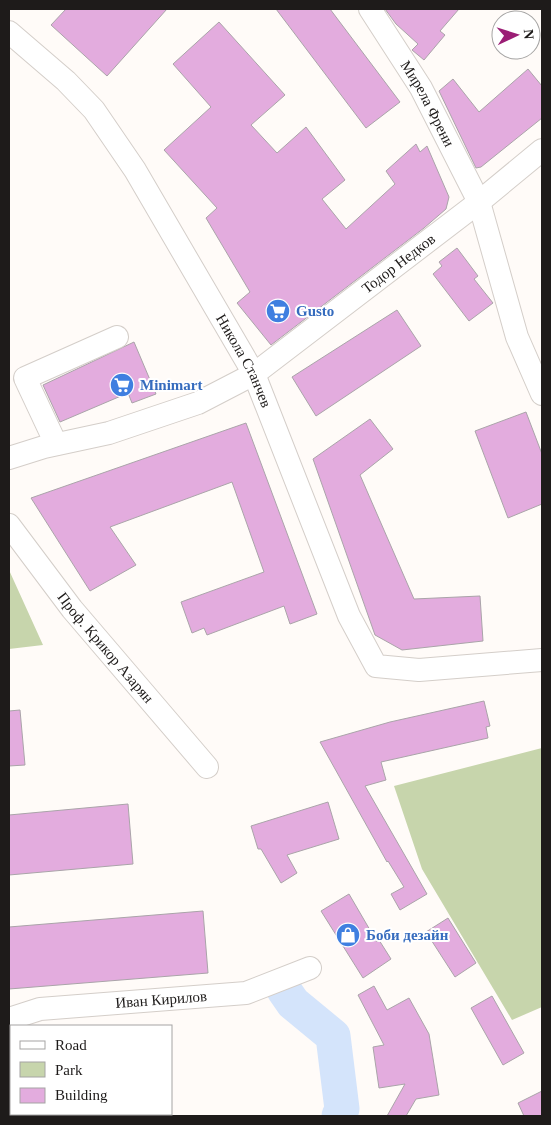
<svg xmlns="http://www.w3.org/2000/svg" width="551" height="1125" viewBox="0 0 551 1125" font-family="Georgia,serif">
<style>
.green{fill:#c7d5ac}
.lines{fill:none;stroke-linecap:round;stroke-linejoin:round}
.river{stroke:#d4e4fb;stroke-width:35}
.building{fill:#e3acde;stroke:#aaa4a9}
.minor-casing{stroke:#d4cec9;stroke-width:24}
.minor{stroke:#fff;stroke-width:22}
.labels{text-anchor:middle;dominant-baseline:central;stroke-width:4;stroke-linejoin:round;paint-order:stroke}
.street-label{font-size:15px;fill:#1e1b1a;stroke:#fff}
.shop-label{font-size:15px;font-weight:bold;fill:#366cbe;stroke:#fff;text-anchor:start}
</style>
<rect width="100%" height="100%" fill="#fffbf8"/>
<!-- green -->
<path class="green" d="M9 570 43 645 9 649Z
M542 748V1007L512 1020 422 869 394 786Z"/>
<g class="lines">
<!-- river -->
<path class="river" d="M284 990 293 1003 333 1036 342 1109 339 1116"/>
</g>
<!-- building -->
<path class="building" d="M66 9H167L107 76 51 25Z
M276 9H330L400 102 366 128Z
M385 9H459L440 31 445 35 424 60 412 50 418 44 396 24Z
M219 22 285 95 251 125 277 153 306 127 345 180 322 199 346 229 395 184 386 171 416 144 420 152 427 146 449 197 446 209 424 228 271 345 237 303 250 292 206 218 217 208 164 150 211 107 173 64Z
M528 69 542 86V118L481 167 476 168 439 91 453 79 479 112Z
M457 248 478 276 474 279 493 303 469 321 433 274 442 266 439 262Z
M397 310 421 346 316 416 292 377Z
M134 342 156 394 132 403 128 393 60 422 43 385Z
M526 412 542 454V504L508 518 475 431Z
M370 419 393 449 360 475 414 599 480 596 483 641 402 650 375 635 313 459Z
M246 423 317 614 290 624 284 606 207 635 204 628 192 633 181 602 264 572 232 482 110 527 136 565 90 591 31 498Z
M484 701 490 726 486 727 488 738 381 762 386 780 365 786 427 894 400 910 391 894 404 887 388 861 387 862 320 742 390 722Z
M20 710 25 765 9 766V711Z
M328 802 339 839 287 855 297 873 281 883 261 849H258L251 826Z
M128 804 133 864 9 875V815Z
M349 894 377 942 379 940 391 959 363 978 321 911Z
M203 911 208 973 9 989V927Z
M448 918 476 963 455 977 426 932Z
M374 986 387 1010 409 998 429 1034 439 1095 416 1099 406 1116H387L405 1084 379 1088 373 1047 384 1045 358 995Z
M492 996 524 1053 503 1065 471 1008Z
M542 1091V1116H524L518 1103Z"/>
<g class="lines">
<!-- minor casing -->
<g class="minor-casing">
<g id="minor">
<path id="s1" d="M370 9 421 88 479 202 517 337 542 394"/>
<path id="s2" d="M9 32 66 81 94 110 135 170 254 374 349 616 376 666 419 670 542 660"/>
<path d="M56 444 25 378 117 337"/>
<path id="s3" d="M9 458 44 447 109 433 198 403 254 374 479 202 542 150"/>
<path id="s4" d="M9 525 72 609 207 767"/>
<path id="s5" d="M9 1019 40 1009 246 993 310 968"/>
</g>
</g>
<!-- minor -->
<use href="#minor" class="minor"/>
</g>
<!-- icons -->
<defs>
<g id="supermarket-disc" transform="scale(1.25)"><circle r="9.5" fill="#3f7fe0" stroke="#fff"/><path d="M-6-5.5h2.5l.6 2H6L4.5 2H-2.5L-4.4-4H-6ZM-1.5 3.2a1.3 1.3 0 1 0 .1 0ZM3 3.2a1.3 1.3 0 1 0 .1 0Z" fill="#fff"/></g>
<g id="shop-disc" transform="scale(1.25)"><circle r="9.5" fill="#3f7fe0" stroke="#fff"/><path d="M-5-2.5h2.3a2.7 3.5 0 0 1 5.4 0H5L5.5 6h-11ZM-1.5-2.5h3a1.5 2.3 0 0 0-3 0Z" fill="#fff"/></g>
</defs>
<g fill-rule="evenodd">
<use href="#supermarket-disc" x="278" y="311"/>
<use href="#supermarket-disc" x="122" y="385"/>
<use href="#shop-disc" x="348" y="935"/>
</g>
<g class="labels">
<!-- street labels -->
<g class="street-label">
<text stroke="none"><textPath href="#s1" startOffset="111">Мирела Френи</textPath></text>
<text stroke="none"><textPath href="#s3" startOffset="442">Тодор Недков</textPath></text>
<text stroke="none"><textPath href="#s2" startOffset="408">Никола Станчев</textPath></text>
<text stroke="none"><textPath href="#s4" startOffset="156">Проф. Крикор Азарян</textPath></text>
<text stroke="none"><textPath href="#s5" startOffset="154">Иван Кирилов</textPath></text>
</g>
<!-- shop labels -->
<g class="shop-label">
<text x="296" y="311">Gusto</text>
<text x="140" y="385">Minimart</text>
<text x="366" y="935">Боби дезайн</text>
</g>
</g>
<!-- border -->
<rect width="551" height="1125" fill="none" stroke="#1e1b1a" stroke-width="20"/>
<!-- legend -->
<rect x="10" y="1025" width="162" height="90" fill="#ffffff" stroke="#a5a4a3"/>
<rect x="20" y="1041" width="25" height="8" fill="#ffffff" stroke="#a5a4a3"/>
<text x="55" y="1050" font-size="15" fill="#1e1b1a">Road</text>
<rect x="20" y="1062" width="25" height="15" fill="#c7d5ac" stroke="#a5a4a3"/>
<text x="55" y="1075" font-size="15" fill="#1e1b1a">Park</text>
<rect x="20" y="1088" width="25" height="15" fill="#e3acde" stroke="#a5a4a3"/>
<text x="55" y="1100" font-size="15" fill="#1e1b1a">Building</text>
<!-- north arrow -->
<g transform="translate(516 35) rotate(86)"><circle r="24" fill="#ffffff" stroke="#a5a4a3"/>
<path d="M0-4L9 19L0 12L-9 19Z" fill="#9b1e75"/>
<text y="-8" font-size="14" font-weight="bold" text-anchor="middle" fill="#1e1b1a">N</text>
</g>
</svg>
